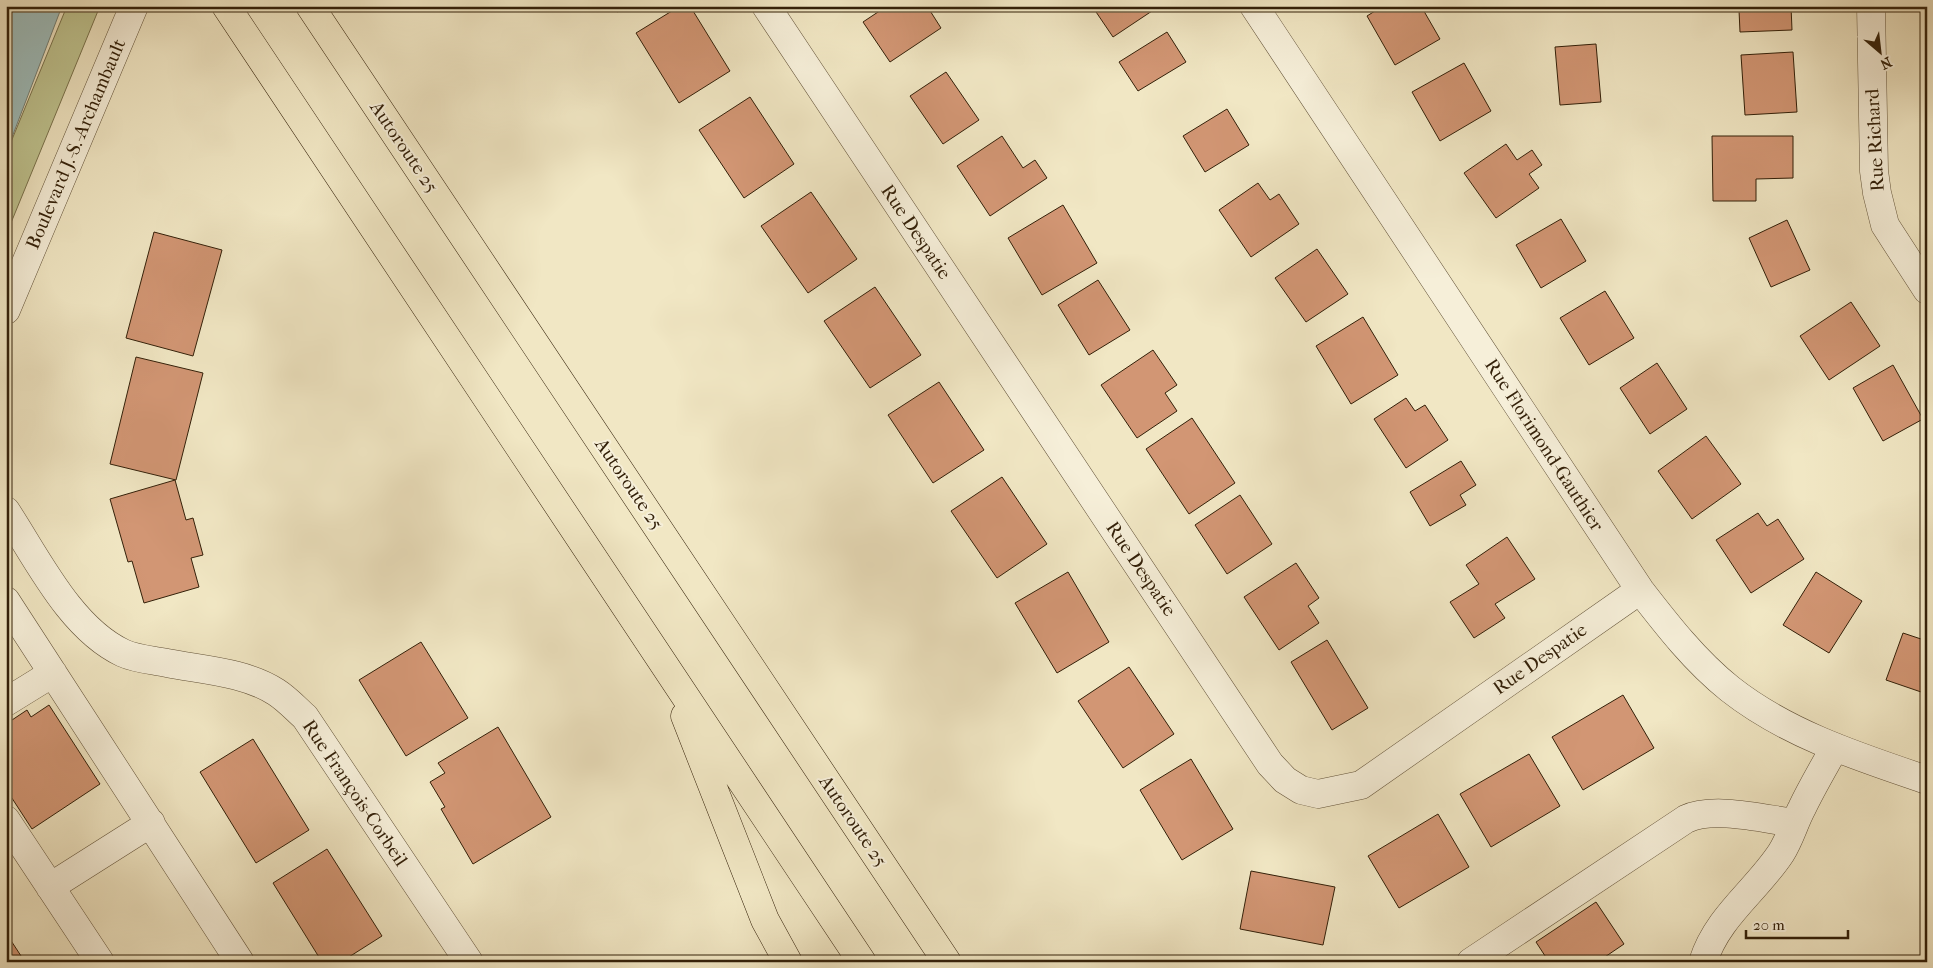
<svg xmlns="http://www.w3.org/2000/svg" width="1933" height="968" viewBox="0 0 1933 968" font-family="'IM FELL French Canon',serif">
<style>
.green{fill:#bfc490;stroke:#79724c}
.water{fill:#9ebebd;stroke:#737f75}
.building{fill:#d29674;stroke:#332009}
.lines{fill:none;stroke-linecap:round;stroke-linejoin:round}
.minor-casing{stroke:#625238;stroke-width:29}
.highway-casing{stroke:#332009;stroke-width:29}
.minor{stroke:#f6efd9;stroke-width:28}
.highway{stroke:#f1e7c4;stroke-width:28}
.labels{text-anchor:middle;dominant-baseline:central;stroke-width:4;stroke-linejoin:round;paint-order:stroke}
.street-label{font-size:19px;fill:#332009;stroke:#f6efd9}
</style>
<rect width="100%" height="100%" fill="#f1e7c4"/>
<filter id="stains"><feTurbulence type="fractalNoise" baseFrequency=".004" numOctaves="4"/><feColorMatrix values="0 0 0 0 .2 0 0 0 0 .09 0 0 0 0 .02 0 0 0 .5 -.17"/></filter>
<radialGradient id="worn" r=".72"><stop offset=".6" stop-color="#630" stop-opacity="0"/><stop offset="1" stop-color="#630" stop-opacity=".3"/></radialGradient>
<!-- green -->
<path class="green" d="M67 6H100L6 235V154Z"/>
<!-- water -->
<path class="water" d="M6 6H62L6 153Z"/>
<!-- building -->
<path class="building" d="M613 6H626L617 12Z
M680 6H690L730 71 679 103 636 33Z
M887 6H927L941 28 890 62 863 22Z
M1092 6H1153L1155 9 1113 37Z
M1383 6H1421L1440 39 1395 65 1367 16Z
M1730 6H1791L1792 30 1740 32 1739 10H1730Z
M1167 32 1186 62 1138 91 1119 62Z
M1596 44 1601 102 1560 105 1555 47Z
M1793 52 1797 112 1745 115 1741 55Z
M1464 63 1491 111 1440 141 1412 92Z
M946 72 979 120 943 144 910 96Z
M750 97 794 164 744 198 699 130Z
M1227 109 1249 145 1205 172 1183 136Z
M1002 136 1023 168 1035 160 1047 178 990 216 957 166Z
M1712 136H1793V178L1756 179V201H1713Z
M1506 144 1517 160 1532 150 1542 165 1529 174 1539 188 1496 218 1464 173Z
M1258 183 1270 200 1279 194 1299 224 1251 257 1219 210Z
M811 192 857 259 808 293 761 226Z
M1063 205 1097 263 1042 295 1008 238Z
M1561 219 1586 261 1541 288 1516 245Z
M1787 220 1810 270 1771 287 1749 238Z
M154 232 222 250 193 356 126 338Z
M1317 249 1348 294 1306 322 1275 278Z
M1098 280 1130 330 1089 355 1058 305Z
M875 287 921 355 870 388 824 321Z
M1605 291 1634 338 1589 365 1560 318Z
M1851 302 1880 346 1829 380 1800 336Z
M1363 317 1398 375 1351 404 1316 346Z
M1153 350 1177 385 1165 393 1177 411 1137 438 1101 385Z
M136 357 203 373 176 480 110 464Z
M1657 363 1687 409 1650 434 1620 388Z
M1893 365 1923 419 1883 441 1853 388Z
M939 382 984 450 933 483 888 415Z
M1406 398 1415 411 1425 405 1448 440 1406 468 1374 419Z
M1192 418 1235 483 1189 514 1146 449Z
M1706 436 1741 484 1692 519 1658 471Z
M1461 461 1476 485 1460 495 1466 505 1430 526 1410 492Z
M1002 477 1047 544 997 578 951 511Z
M175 480 186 520 193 518 203 555 191 558 199 587 144 603 132 561 128 562 110 499Z
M1240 495 1272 544 1227 574 1195 525Z
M1758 513 1767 526 1778 519 1804 559 1751 593 1716 540Z
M1507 537 1535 579 1495 604 1505 618 1474 638 1450 602 1479 584 1466 565Z
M1296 563 1319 598 1308 606 1319 623 1279 650 1244 597Z
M1068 572 1109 642 1057 673 1015 603Z
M1816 572 1862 601 1829 653 1783 625Z
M1903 633 1927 641V694L1886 680Z
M1327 640 1368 708 1332 730 1291 662Z
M421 642 468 718 406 756 359 680Z
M1129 667 1174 734 1123 768 1078 701Z
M1623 695 1654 748 1583 790 1552 737Z
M49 705 100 784 32 829 6 789V724L27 710 31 717Z
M498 727 551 817 473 864 441 809 445 807 430 782 445 773 438 763Z
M253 739 309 830 256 863 200 772Z
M1529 754 1560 806 1491 847 1460 794Z
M1191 759 1233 829 1182 860 1140 790Z
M1438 814 1469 867 1399 908 1368 856Z
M327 849 382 936 341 962H322L273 883Z
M1251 871 1335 887 1323 945 1240 929Z
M1596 902 1624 944 1599 961 1600 962H1549L1536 942Z
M6 933 25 962H6Z"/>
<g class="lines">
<!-- minor casing -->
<g class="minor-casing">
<path id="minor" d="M766 6 1270 764 1285 780 1301 790 1318 794 1361 785 1640 590
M1254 6 1640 590C1667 625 1695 661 1730 689 1787 734 1859 757 1927 780
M1871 6 1874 171 1877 193 1885 225 1927 290
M6 310 134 6
M6 511C37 558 70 628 123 653 136 659 152 660 167 663 203 670 245 672 276 692 287 699 296 709 305 717L469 962
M6 601 240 962
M6 702 53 673
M6 820 100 962
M50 887 151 823
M1471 962 1686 819C1714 806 1764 819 1795 823
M1703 962C1717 917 1756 891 1781 853 1790 839 1794 823 1802 808 1812 787 1824 767 1835 747"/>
</g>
<!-- highway casing -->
<g class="highway-casing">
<path id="highway" d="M226 6 862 962
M310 6 947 962
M685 716 765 920 788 962"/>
</g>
<!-- minor -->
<use href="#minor" class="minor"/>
<!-- highway -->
<use href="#highway" class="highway"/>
</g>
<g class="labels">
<!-- street labels -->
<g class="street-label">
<text transform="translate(1875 140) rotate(-93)">Rue Richard</text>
<text transform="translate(76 144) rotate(-67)">Boulevard J.-S.-Archambault</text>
<text transform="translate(404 147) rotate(56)">Autoroute 25</text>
<text transform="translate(916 232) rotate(56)">Rue Despatie</text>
<text transform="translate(1544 445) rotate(57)">Rue Florimond-Gauthier</text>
<text transform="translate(629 484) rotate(56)">Autoroute 25</text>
<text transform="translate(1141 569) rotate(56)">Rue Despatie</text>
<text transform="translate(1540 659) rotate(-35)">Rue Despatie</text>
<text transform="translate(355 793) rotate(56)">Rue François-Corbeil</text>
<text transform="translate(853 821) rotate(56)">Autoroute 25</text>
</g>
</g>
<!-- margin -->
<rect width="1933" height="968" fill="none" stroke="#f1e7c4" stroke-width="25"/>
<rect x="8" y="8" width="1918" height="953" fill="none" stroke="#332009" stroke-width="2.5"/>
<rect x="12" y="12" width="1908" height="943" fill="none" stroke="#332009"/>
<!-- north arrow -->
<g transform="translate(1880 52) rotate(152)" stroke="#f6efd9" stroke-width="4" paint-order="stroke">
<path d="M0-4L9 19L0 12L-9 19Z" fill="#332009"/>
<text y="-8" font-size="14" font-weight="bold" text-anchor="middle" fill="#332009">N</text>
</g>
<!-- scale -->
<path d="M1746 930v8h102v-8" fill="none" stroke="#332009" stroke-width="2.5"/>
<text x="1753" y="930" font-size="15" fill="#332009" stroke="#f6efd9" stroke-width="4" paint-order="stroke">20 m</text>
<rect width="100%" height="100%" filter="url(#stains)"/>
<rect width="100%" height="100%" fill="url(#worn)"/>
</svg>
